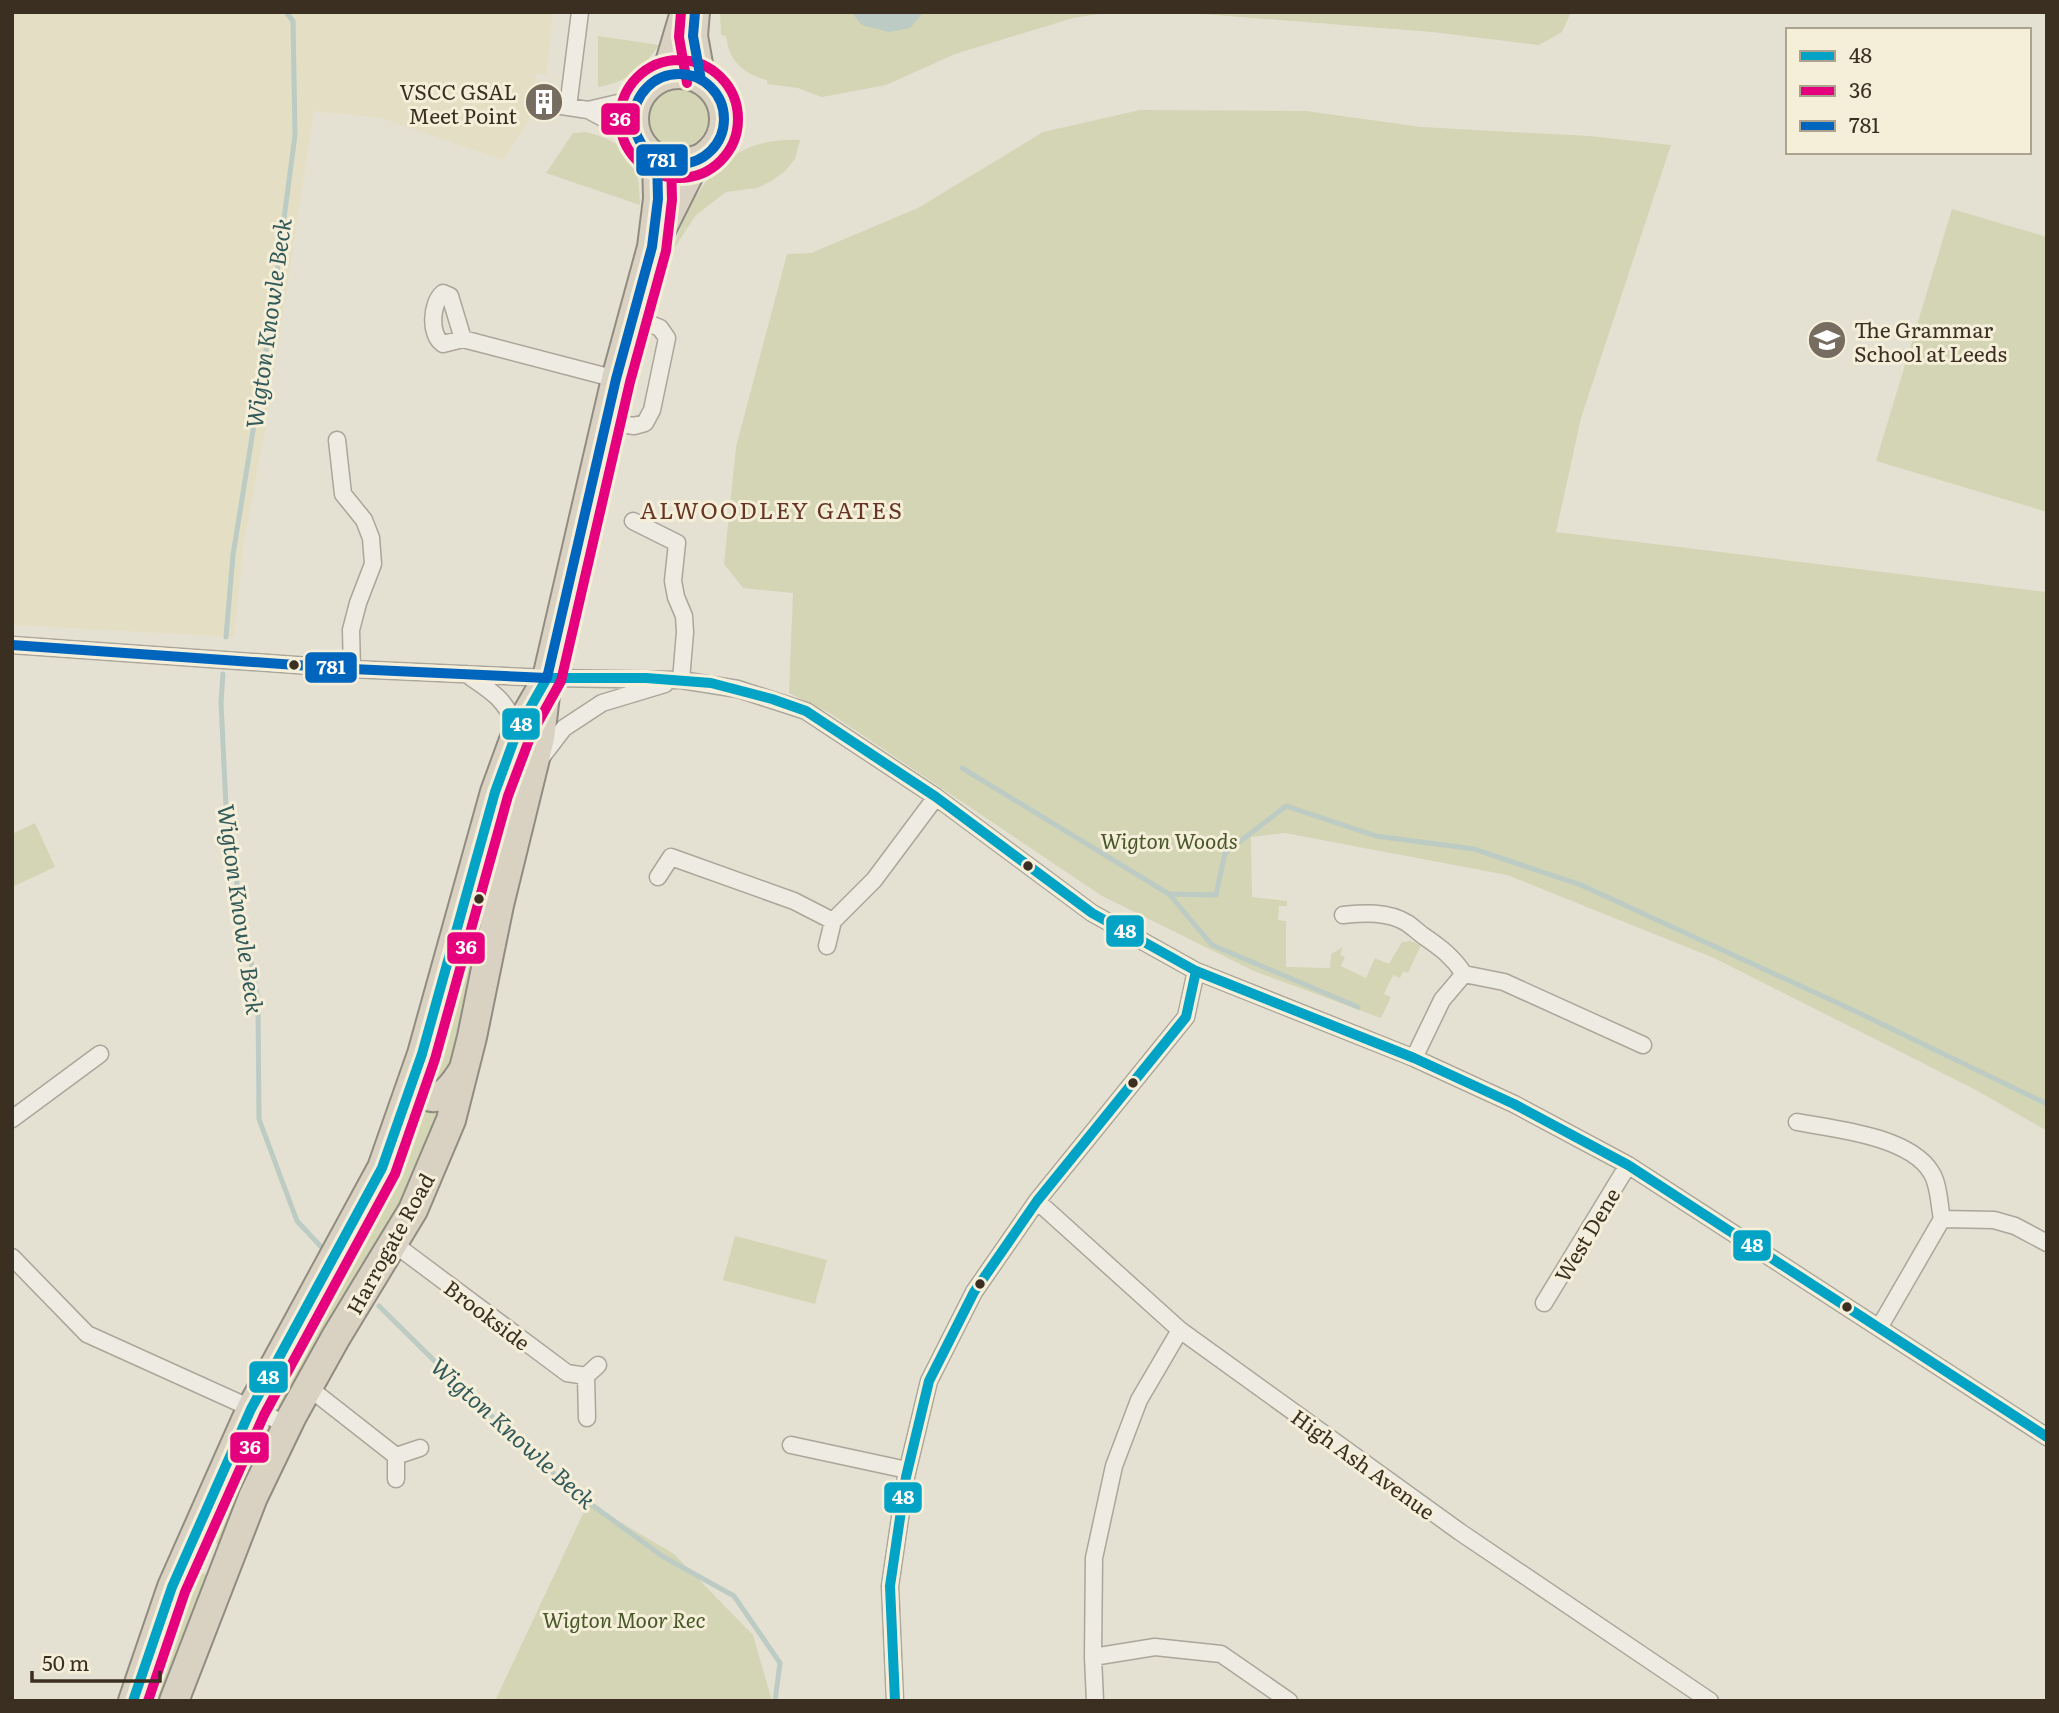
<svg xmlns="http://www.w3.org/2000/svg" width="2059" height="1713" viewBox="0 0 2059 1713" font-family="Literata,serif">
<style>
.farmland{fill:#e4dfc4}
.green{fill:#d3d5b5}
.water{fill:#bccbc3}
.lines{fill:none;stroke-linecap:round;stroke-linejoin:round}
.stream{stroke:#bccbc3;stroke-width:5}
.street-casing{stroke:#aba69a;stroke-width:19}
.highway-casing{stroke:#918c81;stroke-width:32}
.street{stroke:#eeebe3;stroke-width:16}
.highway{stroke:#d9d2c3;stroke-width:28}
.bus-1-casing{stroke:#f5efda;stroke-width:16}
.bus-2-casing{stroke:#f5efda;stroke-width:16}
.bus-3-casing{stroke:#f5efda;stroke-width:16}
.bus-1{stroke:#03a3c5;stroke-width:10}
.bus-2{stroke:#e5007d;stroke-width:10}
.bus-3{stroke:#0065bd;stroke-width:10}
.bus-dot{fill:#3b2f22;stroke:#f5efda;stroke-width:2.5}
.labels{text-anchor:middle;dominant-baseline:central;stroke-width:6;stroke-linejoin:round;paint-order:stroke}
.poi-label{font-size:21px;fill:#3b2f22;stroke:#f5efda;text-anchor:end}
.park-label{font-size:21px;font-style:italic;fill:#485729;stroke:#f5efda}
.street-label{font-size:21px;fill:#3b2f22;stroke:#f5efda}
.water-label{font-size:23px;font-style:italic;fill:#325a5a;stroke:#f5efda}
.neighbourhood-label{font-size:23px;letter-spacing:2px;fill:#663523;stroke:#f5efda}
.line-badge{stroke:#f5efda;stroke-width:2.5}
.badge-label{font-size:19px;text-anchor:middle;font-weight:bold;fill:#fff}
</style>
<rect width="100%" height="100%" fill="#e5e1d2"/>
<!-- farmland -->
<path class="farmland" d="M12 12H553L547 74H536L529 121 503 160 381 118 314 111 265 430 244 543 234 637 12 625Z"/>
<!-- green -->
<path class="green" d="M720 12H1112L1073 18 955 54 886 85 822 97 798 88 767 84V80C743 74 729 61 726 36L721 35Z
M1178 12H1571L1562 32 1539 45 1432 32Z
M598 36 659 45C643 69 627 82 598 87Z
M648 118a30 30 0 1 1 60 0a30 30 0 1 1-60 0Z
M1140 110 1306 111 1421 127 1589 136 1671 145 1581 418 1556 532 2047 592V1131L1976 1090 1714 958 1507 875 1285 833 1251 837 1252 897 1287 901V906H1279L1278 920 1286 921V967L1330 968 1331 954 1343 947 1340 955 1345 957 1341 966 1366 978 1375 958 1389 964 1402 942 1410 941 1421 945 1408 973 1403 971 1400 978 1393 975 1384 994 1391 997 1381 1018 1254 971 1102 896 831 714 789 693 793 593 743 588 724 564 736 447 787 254 811 253 918 208 1043 132Z
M586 132C631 144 639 160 640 205L546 173 573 133Z
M800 140 795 159 785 171 772 181 757 188 726 192 696 215 671 253C695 188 721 137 800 140Z
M1952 209 2047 237V512L1876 461Z
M35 823 55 867 12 887V834Z
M487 888 489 897 449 1077 440 1082 434 1081 428 1074 480 889Z
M415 1105 433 1111 444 1112 421 1173 282 1407 275 1405 270 1397 383 1196 398 1162Z
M735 1236 827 1260 815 1304 723 1280Z
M263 1427 269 1430V1441L224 1546 203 1539 214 1512Z
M588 1503 674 1554 753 1635 772 1701H495Z
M190 1568 212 1577 162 1701H142Z"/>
<!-- water -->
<path class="water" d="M851 12H924L910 28 889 32 862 25Z"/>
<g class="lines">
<!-- stream -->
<path class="stream" d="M226 637 233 555 270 325 295 135 293 21 286 12
M223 674 221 702 227 828 258 1000 259 1119 297 1221 326 1252
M962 768 1169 894 1216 895 1225 853 1286 806 1376 836 1474 849 1581 885 1855 1011 2047 1104
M1169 894 1212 945 1358 1007
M379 1306 470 1396 573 1491 662 1556 734 1596 780 1663 775 1701"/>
<!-- street casing -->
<g class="street-casing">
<path id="street" d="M542 103 588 110 638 137
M568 107 580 12
M588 110 639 98
M463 339 443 344C429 335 431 303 443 293L450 296 463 339 616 379
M606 422 634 426 645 423 652 410 667 338 660 328 633 317
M337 440 343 494 364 520 371 538 373 564 358 603 351 630 352 669
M633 521 677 543 673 581 676 597 684 616 685 632 681 680
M12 645 352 669 547 678 681 680 738 689 806 711 936 797 1092 913 1196 971 1414 1058 1514 1104 1628 1165 2047 1437
M466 674C494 693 503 697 518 729
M541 758 564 728 602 703 665 684
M658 877 671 857 794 901 833 921
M1343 915C1365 913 1387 911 1407 923 1413 927 1419 933 1425 937 1441 948 1453 957 1464 974L1504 982 1643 1045
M827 946 833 921 874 880 936 797
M1414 1058 1442 1000 1464 974
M12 1119 100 1054
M1797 1122C1834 1129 1909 1136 1931 1172 1939 1184 1939 1204 1942 1219L1879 1328
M1037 1201 1180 1330 1460 1532 1710 1701
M1942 1219 1994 1220 2015 1226 2047 1243
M393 1243 567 1373 586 1376 598 1365
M12 1257 87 1334 288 1425
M1544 1303 1628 1165
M586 1376 587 1418
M308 1387 396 1456V1479
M791 1445 907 1470
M396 1456 420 1448
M1093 1657 1155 1647 1221 1654 1289 1701
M895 1701 890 1586 906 1477 929 1381 974 1292 1037 1201 1186 1017 1196 971
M1095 1701 1093 1657 1094 1558 1114 1466 1139 1400 1180 1330"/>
</g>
<!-- highway casing -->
<g class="highway-casing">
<path id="highway" d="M695 12 693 36 701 80
M634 119a45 45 0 1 1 90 0a45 45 0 1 1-90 0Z
M666 76 685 12
M661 230 696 160
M413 1081C431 1111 448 1094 462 1072
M133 1701 172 1587 251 1409 382 1168 422 1054 495 792 518 729 540 691
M174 1701 253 1497 292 1416 336 1337 413 1210 451 1120 472 1037 499 905 540 738 547 678 616 379 652 247 658 199 657 158"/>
</g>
<!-- street -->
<use href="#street" class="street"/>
<!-- highway -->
<use href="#highway" class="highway"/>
<!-- bus-1 casing -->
<g class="bus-1-casing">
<path id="bus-1" d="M133 1701 172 1587 251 1409 382 1168 422 1054 495 792 518 729 547 678H646L711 683 772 699 806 711 936 797 1092 913 1196 971 1414 1058 1514 1104 1628 1165 2047 1437
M895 1701 890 1586 906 1477 929 1381 974 1292 1037 1201 1186 1017 1196 971"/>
</g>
<!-- bus-2 casing -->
<g class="bus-2-casing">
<path id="bus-2" d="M681 12 679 37 687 83
M620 119a59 59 0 1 1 118 0a59 59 0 1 1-118 0Z
M148 1701 185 1592 264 1415 395 1174 435 1059 508 796 531 735 561 681 630 382 666 251 672 200 671 158"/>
</g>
<!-- bus-3 casing -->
<g class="bus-3-casing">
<path id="bus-3" d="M695 12 693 36 701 80
M634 119a45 45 0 1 1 90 0a45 45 0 1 1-90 0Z
M12 645 352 669 547 678 616 379 652 247 658 199 657 158"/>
</g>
<!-- bus-1 -->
<use href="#bus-1" class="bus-1"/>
<!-- bus-2 -->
<use href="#bus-2" class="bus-2"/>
<!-- bus-3 -->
<use href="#bus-3" class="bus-3"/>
</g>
<!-- icons -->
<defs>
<g id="building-disc" transform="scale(2.0125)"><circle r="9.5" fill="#766d60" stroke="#f5efda"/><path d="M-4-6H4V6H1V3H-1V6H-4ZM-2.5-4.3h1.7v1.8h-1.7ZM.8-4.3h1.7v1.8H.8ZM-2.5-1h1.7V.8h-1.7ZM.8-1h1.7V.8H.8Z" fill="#fff"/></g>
<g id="school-disc" transform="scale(2.0125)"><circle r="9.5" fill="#766d60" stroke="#f5efda"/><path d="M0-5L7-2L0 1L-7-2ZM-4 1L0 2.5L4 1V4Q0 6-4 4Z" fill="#fff"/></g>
</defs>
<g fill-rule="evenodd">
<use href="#building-disc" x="544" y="102"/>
<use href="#school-disc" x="1827" y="340"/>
</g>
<!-- markers -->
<g class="bus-dot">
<circle cx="294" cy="665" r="6"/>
<circle cx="1028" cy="866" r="6"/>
<circle cx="479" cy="899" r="6"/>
<circle cx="1133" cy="1083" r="6"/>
<circle cx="980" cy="1284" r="6"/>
<circle cx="1847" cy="1307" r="6"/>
</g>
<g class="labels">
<!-- poi labels -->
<g class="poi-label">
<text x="517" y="90">VSCC GSAL<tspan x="517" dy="24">Meet Point</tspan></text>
<text x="1854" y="328" text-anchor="start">The Grammar<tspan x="1854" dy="24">School at Leeds</tspan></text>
</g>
<!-- park labels -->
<g class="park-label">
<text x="1169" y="839">Wigton Woods</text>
<text x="624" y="1618">Wigton Moor Rec</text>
</g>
<!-- street labels -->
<g class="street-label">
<text transform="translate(1586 1234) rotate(-59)">West Dene</text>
<text transform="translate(389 1243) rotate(-61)">Harrogate Road</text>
<text transform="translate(488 1314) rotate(37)">Brookside</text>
<text transform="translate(1364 1463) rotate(36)">High Ash Avenue</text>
</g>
<!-- water labels -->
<g class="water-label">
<text transform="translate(267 323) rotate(-82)">Wigton Knowle Beck</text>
<text transform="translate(242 909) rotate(82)">Wigton Knowle Beck</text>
<text transform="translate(514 1432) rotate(42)">Wigton Knowle Beck</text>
</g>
<!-- neighbourhood labels -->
<g class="neighbourhood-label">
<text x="772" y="509">ALWOODLEY GATES</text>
</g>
</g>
<g class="line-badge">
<rect x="600" y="102" width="41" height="34" rx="7" fill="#e5007d"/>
<rect x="635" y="143" width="54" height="34" rx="7" fill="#0065bd"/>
<rect x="304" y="651" width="54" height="33" rx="7" fill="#0065bd"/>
<rect x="501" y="707" width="40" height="34" rx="7" fill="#03a3c5"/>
<rect x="1105" y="914" width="40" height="34" rx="7" fill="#03a3c5"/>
<rect x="446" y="931" width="40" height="34" rx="7" fill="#e5007d"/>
<rect x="1732" y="1229" width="40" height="33" rx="7" fill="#03a3c5"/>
<rect x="248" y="1360" width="41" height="34" rx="7" fill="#03a3c5"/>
<rect x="229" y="1431" width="41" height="33" rx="7" fill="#e5007d"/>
<rect x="883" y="1481" width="40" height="33" rx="7" fill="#03a3c5"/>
</g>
<g class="badge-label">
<text x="620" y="126">36</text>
<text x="662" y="167">781</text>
<text x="331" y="674">781</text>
<text x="521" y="731">48</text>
<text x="1125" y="938">48</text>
<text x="466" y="954">36</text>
<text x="1752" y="1252">48</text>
<text x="268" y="1384">48</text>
<text x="250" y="1454">36</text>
<text x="903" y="1504">48</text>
</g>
<!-- border -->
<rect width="2059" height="1713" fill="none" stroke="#3b2f22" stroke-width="28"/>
<!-- legend -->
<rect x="1786" y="28" width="245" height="126" fill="#f5efda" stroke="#aba290" stroke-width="2"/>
<rect x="1800" y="51" width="35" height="10" fill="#03a3c5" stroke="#aba290" stroke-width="2"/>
<text x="1849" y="63" font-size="21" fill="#3b2f22">48</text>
<rect x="1800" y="86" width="35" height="10" fill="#e5007d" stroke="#aba290" stroke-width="2"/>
<text x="1849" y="98" font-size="21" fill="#3b2f22">36</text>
<rect x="1800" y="121" width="35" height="10" fill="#0065bd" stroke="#aba290" stroke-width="2"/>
<text x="1849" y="133" font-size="21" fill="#3b2f22">781</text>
<!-- scale -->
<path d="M32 1671v10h128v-10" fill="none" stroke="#3b2f22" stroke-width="3.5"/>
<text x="42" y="1671" font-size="21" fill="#3b2f22" stroke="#f5efda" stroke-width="5" paint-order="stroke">50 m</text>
</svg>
